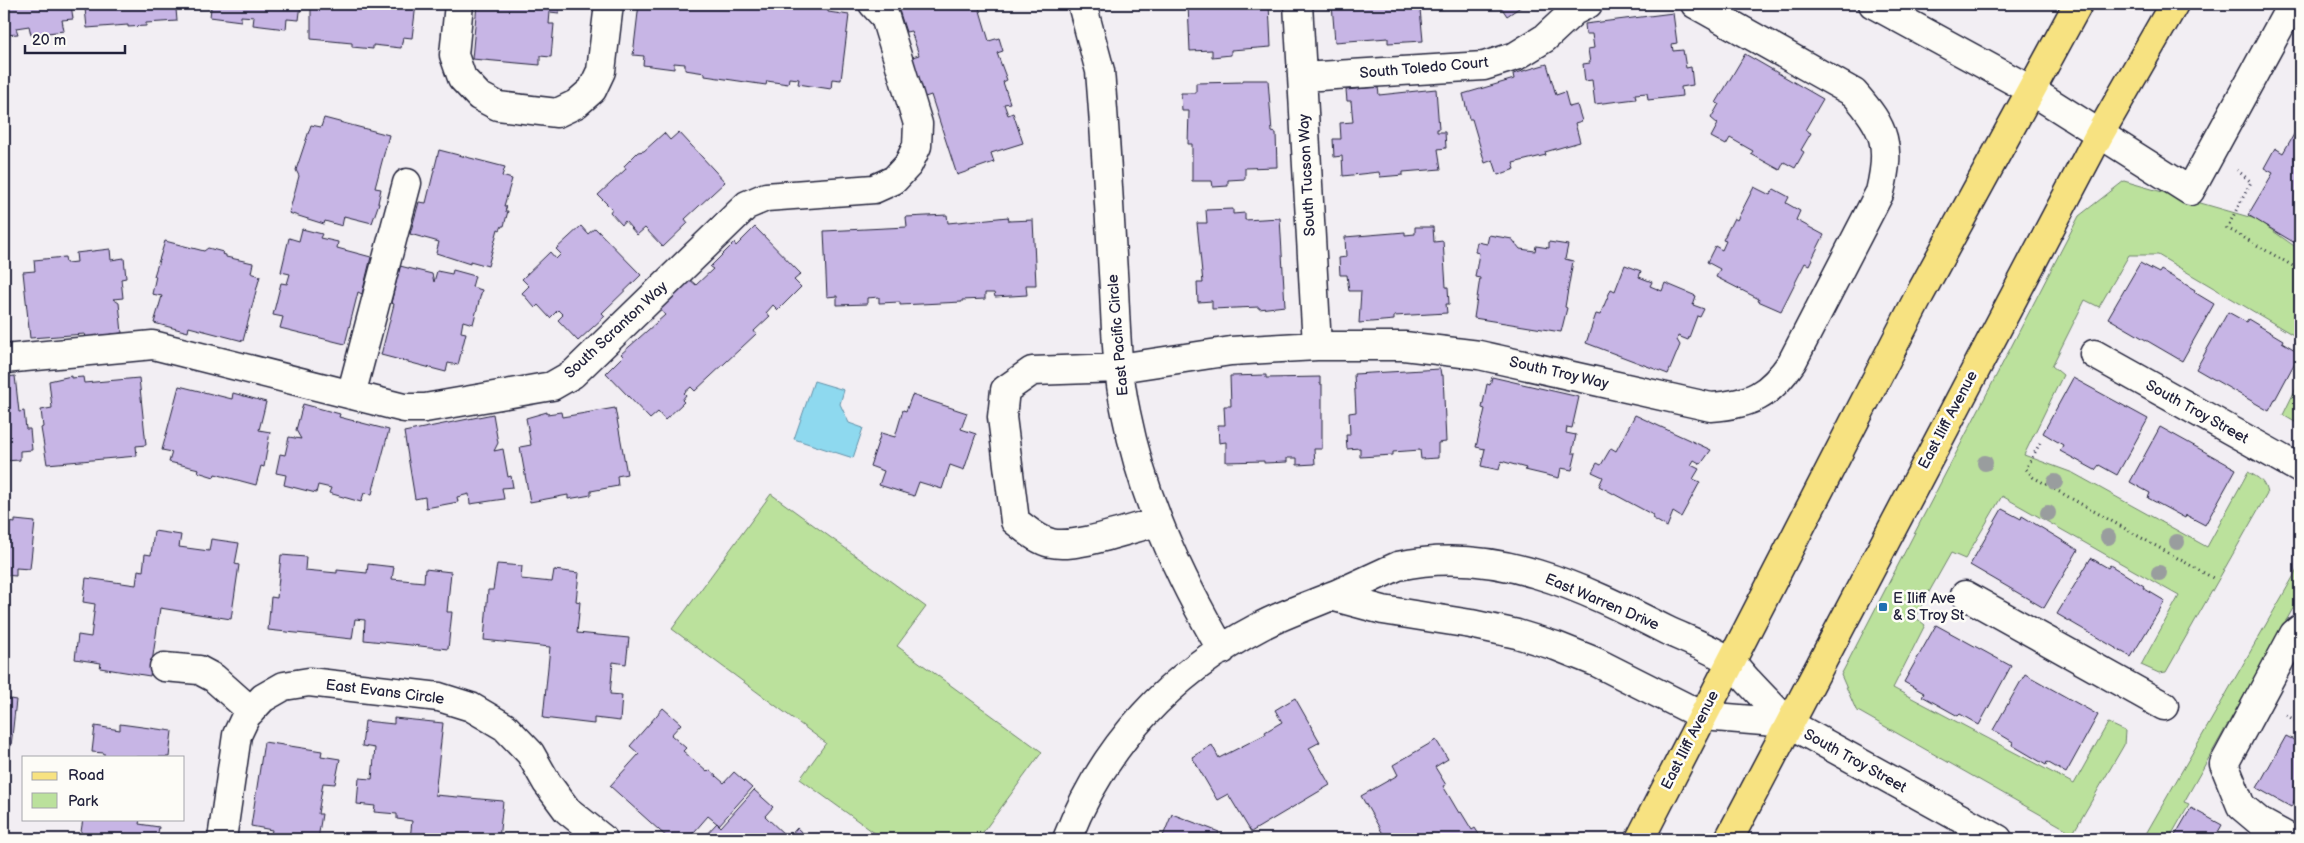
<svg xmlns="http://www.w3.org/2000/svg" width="2304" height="843" viewBox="0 0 2304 843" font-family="'Balsamiq Sans',sans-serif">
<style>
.green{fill:#bbe19c;stroke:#6e826c}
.water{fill:#8ed9ef;stroke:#6390a7}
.building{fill:#c7b5e5;stroke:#22223b}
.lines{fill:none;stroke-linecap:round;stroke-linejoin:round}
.minor-casing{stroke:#22223b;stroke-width:31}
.major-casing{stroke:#22223b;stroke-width:31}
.path{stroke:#22223b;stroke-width:3;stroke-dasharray:1 4;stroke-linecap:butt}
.minor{stroke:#fdfcf7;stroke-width:28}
.major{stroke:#f7e281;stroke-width:28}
.tree{fill:#999d9e}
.poi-dot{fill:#1f6fb2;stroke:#fdfcf7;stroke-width:2}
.labels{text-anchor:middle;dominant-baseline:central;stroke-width:5;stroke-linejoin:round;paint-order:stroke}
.street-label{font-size:15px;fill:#22223b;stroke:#fdfcf7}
.poi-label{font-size:15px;fill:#22223b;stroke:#fdfcf7;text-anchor:start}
</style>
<rect width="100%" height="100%" fill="#f2eef3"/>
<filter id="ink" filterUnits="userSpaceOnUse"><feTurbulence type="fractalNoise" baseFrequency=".02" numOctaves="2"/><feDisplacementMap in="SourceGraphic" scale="10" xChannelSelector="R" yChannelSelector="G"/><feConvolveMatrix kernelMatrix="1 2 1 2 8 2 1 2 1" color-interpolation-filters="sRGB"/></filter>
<g filter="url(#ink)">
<!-- green -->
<path class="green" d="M2124 181 2256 219 2300 250V339L2158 255H2129L2099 307 2085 300 2052 366 2063 375 2024 455 2073 473 2207 547 2248 472C2259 478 2265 481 2267 494L2166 672 2159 673 2141 665 2179 596 2002 496 1965 559 1951 553 1915 617 1925 625 1893 688 2074 784 2108 723 2125 731 2124 745 2073 833 1856 710 1841 675 2079 216Z
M2300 380V425L2283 415Z
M771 494 926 607 897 646 1042 752 978 839H883L800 779 826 743 672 629Z
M2300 565V596L2184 802 2189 804 2169 839H2143Z"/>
<!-- water -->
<path class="water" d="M814 381 844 390 840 404 849 423 863 428 853 458 794 439Z"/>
<!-- building -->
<path class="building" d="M4 4H71L73 19 62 20 64 31 31 35 29 26 16 28 18 34 4 35Z
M82 4H186L187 8 176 9 177 21 146 23V26L128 27V25L87 28 85 8 82 9Z
M200 4H301L299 20 287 19 286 29 253 25 254 17 241 16V21L210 17 211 8 200 7Z
M311 4H416L412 38 403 37 401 48 373 45V49L352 47V43L311 39Z
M477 4H560L559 13 550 12 549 24H554L551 57 540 56V65L472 59Z
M639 4H766L790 9 791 5 828 10V12L849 15 841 80 832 79 831 89 798 84 799 79 789 78 788 84 767 81 766 85 705 76V73L685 70V64L674 63V69L643 65 644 56 633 55Z
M897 4H971L972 7 978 4 989 41 999 38 1003 51 997 53 1007 80 1003 82 1010 103 1004 104 1008 115 1013 113 1023 143 991 153 994 162 957 175 931 95 922 98 909 58 919 55 911 31 906 32Z
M1188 4H1269L1271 47 1231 50V55L1212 57V50L1190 51Z
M1332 4H1432V8L1420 9 1423 41 1388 43V38L1335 42Z
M1499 4H1525L1507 16Z
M1673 13 1677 43 1672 44 1673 51 1683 50 1686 68 1691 67 1693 85 1681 87 1682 96 1648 100 1647 93 1635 94 1636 99 1595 104 1592 80 1585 81 1583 64 1590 63 1588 49 1594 48 1592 34H1586L1585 24Z
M1745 54 1823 99 1805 130 1811 133 1801 150 1804 152 1795 168 1784 162 1780 170 1751 154 1753 151 1730 138 1726 145 1711 137 1718 124 1711 118 1719 104 1716 103Z
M1547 64 1556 95 1565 92 1569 107 1577 105 1582 121 1575 123 1580 142 1545 152 1546 155 1513 163 1515 169 1498 175 1493 160 1485 163 1472 119H1469L1463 94 1514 79 1513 74Z
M1243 80H1268L1272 132 1276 133 1277 167 1245 168V179L1228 180V186L1213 187 1212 181H1192V144H1188L1189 111H1182L1181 93H1196V83L1243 82Z
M1378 87 1379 95 1436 89 1439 129H1437V132H1445L1446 148 1438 149 1441 169 1403 172V175L1380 177 1379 172 1343 176 1342 156 1334 157 1333 139H1341L1340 123 1353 122 1351 101H1347L1346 90Z
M324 118 389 135 375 188 381 189 378 203H379L372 223 344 216 342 226 325 221 324 224 289 213 299 176 296 170 311 125 321 127Z
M2300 124V246L2248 215 2273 173 2264 168 2275 148 2283 153Z
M679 132 725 182 685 219 688 223 663 247 645 228 637 235 625 221 622 225 610 212 612 209 598 195 626 169 624 166 638 152 644 151 664 133 670 140Z
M439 150 505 167 502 176 512 179 504 206H507L505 211H508L504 226H502L500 230 498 229 488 266 470 261V264L436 253 439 242 410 234 419 202 426 203Z
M1754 187 1770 195 1774 189 1789 197 1786 203 1800 211 1796 220 1824 235 1809 265 1805 263 1781 311 1758 301 1759 299 1716 277 1720 269 1707 262 1715 246 1722 250 1726 241 1723 240 1734 218 1737 220Z
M1233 209V214L1245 213V220L1280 218 1285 306 1259 309V307L1212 309V301L1198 302 1197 283H1203L1197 223H1207L1206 210Z
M947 215 948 223 1008 217 1009 221 1033 220 1036 285H1026L1027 295 995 297 994 293H985V299L962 300V302L900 305V302L879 303V297L867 298V304L837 305V296L827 297 824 231 907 227 906 217Z
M581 226 588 234 595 228 641 275 602 313 605 316 578 341 558 320 563 315 558 310 550 318 538 305 535 308 522 293 529 286 522 279 550 252 556 259 561 254 556 249Z
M755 227 801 274 794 280 801 287 778 310 773 305 766 313 770 316 754 331 756 334 695 391 691 387 684 393 686 395 682 400 684 402 665 420 658 412 650 419 606 373 623 356 621 354 665 315 659 308 689 279 696 285 713 269 710 267 734 243 736 246Z
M1415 227H1433L1434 242 1443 241 1446 287H1448L1449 304H1446L1447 313 1394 316V320L1359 323 1361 291H1349L1347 275H1340L1339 258 1346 257 1345 237 1405 232V235L1415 234Z
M302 229 322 234 320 238 338 242 337 248 371 257 362 294 358 292 345 344 280 328 283 317 273 315 281 283 287 284 290 274 281 272 289 238 299 241Z
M1489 235 1512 239 1520 249 1535 251 1536 246 1549 248V242L1568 245 1565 259 1573 261 1565 307 1567 308 1561 332 1474 318 1480 278 1475 277 1479 253 1475 252 1477 242 1487 244Z
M165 241 204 251 208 248 223 252 222 254 226 255V257L253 263 251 273 260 276 243 341 189 327 188 332 154 323 162 296 152 294 156 276H154Z
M110 249 111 260 124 258 126 278 121 279 123 298 113 299 119 303 122 333 86 337 85 334 30 338 23 272 35 271 34 260 65 257 66 263 77 262 76 253Z
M2140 263 2159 273 2161 270 2195 290 2194 292 2214 304 2182 361 2108 318Z
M1625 265 1641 271 1639 277 1652 282 1650 286 1662 291 1665 283 1696 296 1693 305 1704 309 1700 317 1697 316 1688 340 1678 336 1677 340 1680 345 1668 374 1586 343 1596 314 1600 315 1611 289 1615 291Z
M400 266 432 274 434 282 437 271 452 274 453 270 475 276 472 287 482 290 473 324 463 321 461 332 466 333 458 365 448 363 446 372 381 355 394 304 391 303Z
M2228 312 2246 322 2248 319 2283 340 2282 342 2300 353 2269 411 2196 369Z
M1440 369 1441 375H1443L1446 442 1438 443V458L1421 459 1420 450 1393 452V455L1360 457V448L1347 449 1346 435H1350L1349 413 1356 412 1354 374Z
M1266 375V378L1320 377V384H1322V449H1314L1315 464 1297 465V458H1287V462L1264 463V461L1226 462V442L1219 443 1218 425H1225L1224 406H1231L1230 376Z
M15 376 19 412 24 411 26 429H30L32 450 20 451V460L4 461V377Z
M71 376V378L83 377 84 383 139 378 146 445 136 446 137 456 47 464 41 428 43 427 41 410 52 408 49 381Z
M1492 377 1579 397 1572 428 1567 427 1566 433 1576 435 1572 453H1576L1572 470 1561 468 1559 478 1525 470 1526 468 1501 461 1499 470 1481 466 1485 449 1476 447 1485 409 1482 408 1487 384 1490 385Z
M2073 378 2148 419 2117 475 2099 465 2095 470 2060 451 2063 445 2043 433Z
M179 386 232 399 233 393 266 402 259 430 270 432 264 467 261 466 256 485 215 474 214 477 198 472 199 469 169 462 172 452 162 450Z
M912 395 967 413 961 429 976 434 964 470 950 465 942 489 919 482 914 496 879 485 884 471 870 466 881 433 895 437 903 410 906 411Z
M303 404 340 414 339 417 389 430 372 494 364 493 361 502 329 493 331 488 318 485 316 493 284 485 286 475 276 473 280 454 285 455 289 437 301 439 296 430Z
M615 408 627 474 617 476 618 486 591 491V495L568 499V495L530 502 520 447 531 445 526 418 547 412V414L561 412 562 417Z
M493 414 498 443 494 451 503 449 508 477 511 476 513 487 502 488 504 499 470 504 469 494 457 497 458 502 426 508 425 497 415 499 404 432Z
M1635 415 1711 450 1701 464 1694 460 1691 465 1699 469 1693 479 1700 482 1681 517 1673 512 1667 527 1652 518 1653 515 1599 486 1603 477 1592 472 1597 463 1601 465 1611 448 1616 451Z
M2160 427 2236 469 2205 525 2186 515 2185 518 2148 498 2150 493 2130 482Z
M4 495H7L4 524Z
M2002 509 2021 519 2022 516 2078 550 2044 608 1970 565Z
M15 520 35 522 30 569 16 568V576L4 575V525L9 526V522L15 523Z
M154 531 181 535 179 547 209 551 211 539 239 543 235 564 239 565 231 619 160 608 150 676 100 668 101 663 75 659 78 635 91 637 95 604 83 602 86 578 136 585 138 570 143 571 145 554 151 555Z
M281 555 306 557 305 570 337 573V570L367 573 368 564 394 567 392 579 424 582 425 569 451 572 447 612H452L448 649 364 640 365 620 355 619 352 639 268 630 271 597 277 598Z
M2091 558 2108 568 2110 565 2144 586 2143 588 2165 601 2131 657 2057 614Z
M497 564 522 566 521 579 552 582 554 570 579 573 576 601 580 602 577 633 629 638 626 664 613 662 610 694 622 695 620 721 594 718V724L543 718 550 647 484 640 488 590H493Z
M1936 625 2011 666 1979 725 1960 714 1958 716 1922 696 1924 693 1904 682Z
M2025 674 2098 715 2066 773 2047 762 2046 765 2012 745 2013 742 1993 730Z
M4 698 16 700 11 746 4 745Z
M1295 698 1320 742 1309 748 1330 785 1251 832 1228 794 1217 800 1192 757 1212 745 1219 758 1266 734 1265 732 1282 722 1275 710Z
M663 708 681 724 671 735 686 748 683 751 707 772 709 770 724 783 734 772 752 788 719 825 708 816 688 839H669L610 786 639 754 630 746Z
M394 718 443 723 435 795 503 801 499 839H410L412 821 397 819V814L374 812 375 806 357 804 359 778 372 779 375 748 362 746 365 721 394 724Z
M120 724 172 731 169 757H104V753L92 752 95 726 120 730Z
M2286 736 2300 743V790L2291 807 2257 788Z
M1436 740 1448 759 1435 767 1446 785 1443 786 1459 813 1461 812 1472 830 1475 828 1482 839H1386L1361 796 1398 775 1393 765Z
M264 742 322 751 321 756 340 759 335 784 323 783 318 814H322L318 839H270L272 830 251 826Z
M754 790 773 807 765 816 788 838 797 828 809 839H702L717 823 721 827Z
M2191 808 2222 825 2214 839H2173Z
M1172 814 1219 832 1216 839H1173L1163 836Z
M83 819H140L139 824 159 827 157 839 80 838Z"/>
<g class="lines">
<!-- minor casing -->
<g class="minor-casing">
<path id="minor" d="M459 4 454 55 462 78 479 96 498 106 557 113 576 104 592 90 601 71 609 4
M1082 4 1100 71 1102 97C1107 161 1110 225 1114 289 1116 330 1117 372 1126 413 1143 498 1178 575 1222 650
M1298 4 1317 346
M1873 4 2029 89 2190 191 2292 4
M1302 77 1484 66 1516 56 1545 38 1574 11 1588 4
M2094 354 2300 469
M4 359 153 345 404 408H425L552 386 573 374 747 205 766 197 874 189 894 180 908 165 917 146 918 124 885 17 873 4
M351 395 407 183
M1157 522C1131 528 1076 549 1051 543 1037 540 1026 529 1015 521L1002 417 1005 390 1032 371 1119 368 1231 351 1317 346H1404L1479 355 1711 407C1751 404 1769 396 1792 362L1880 192C1891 146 1886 129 1854 93L1695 4
M1965 595 2164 706
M1331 596 1383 610 1471 624 1517 634 1556 646 1596 662 1703 716 1788 723 1998 839
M164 667 199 670 214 678 251 711
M222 839 237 735 246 716 263 698 284 686 309 682 439 697 471 707 505 727 530 753 547 783 567 810 603 839
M1067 839C1103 746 1171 673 1259 627 1281 615 1306 607 1329 597 1352 588 1375 576 1398 566 1495 545 1582 587 1666 630 1685 639 1715 650 1731 662 1737 668 1743 676 1749 682 1762 696 1775 709 1788 723
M2291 839 2260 822 2241 806 2224 764 2294 634 2300 629"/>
</g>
<!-- major casing -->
<g class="major-casing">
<path id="major" d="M1640 839 1920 294 2078 4
M1729 839 2099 135 2174 4"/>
</g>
<!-- path -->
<path class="path" d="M2237 170 2251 182 2227 228 2300 270
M2040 443 2026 469 2033 477 2213 578
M2286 715 2300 723"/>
<!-- minor -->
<use href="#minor" class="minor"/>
<!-- major -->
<use href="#major" class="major"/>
</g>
<!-- trees -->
<g class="tree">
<circle cx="1985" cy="463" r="8"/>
<circle cx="2055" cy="482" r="8"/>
<circle cx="2048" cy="513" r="8"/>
<circle cx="2108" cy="537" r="8"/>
<circle cx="2177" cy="542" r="8"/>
<circle cx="2159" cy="573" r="8"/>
</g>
</g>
<!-- markers -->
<rect class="poi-dot" x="1878" y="602" width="10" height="10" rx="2.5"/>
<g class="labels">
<!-- street labels -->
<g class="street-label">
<text transform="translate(1424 68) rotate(-5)">South Toledo Court</text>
<text transform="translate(1307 175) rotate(-93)">South Tucson Way</text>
<text transform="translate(616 330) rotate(-43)">South Scranton Way</text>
<text transform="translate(1118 335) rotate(-95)">East Pacific Circle</text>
<text transform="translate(1559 373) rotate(13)">South Troy Way</text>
<text transform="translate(2197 412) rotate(29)">South Troy Street</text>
<text transform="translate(1948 420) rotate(-62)">East Iliff Avenue</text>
<text transform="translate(1602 602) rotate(23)">East Warren Drive</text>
<text transform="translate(385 692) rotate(7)">East Evans Circle</text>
<text transform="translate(1690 740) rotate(-63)">East Iliff Avenue</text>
<text transform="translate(1855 761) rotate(29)">South Troy Street</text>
</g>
<!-- poi labels -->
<g class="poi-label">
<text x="1893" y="598">E Iliff Ave<tspan x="1893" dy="17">&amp; S Troy St</tspan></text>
</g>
</g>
<!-- margin -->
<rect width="2304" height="843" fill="none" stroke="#fdfcf7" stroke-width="20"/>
<rect x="10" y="10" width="2284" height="823" fill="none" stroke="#22223b" stroke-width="2" filter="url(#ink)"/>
<!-- legend -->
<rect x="22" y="756" width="162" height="65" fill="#fdfcf7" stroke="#a5a5ac"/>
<rect x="32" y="772" width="25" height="8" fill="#f7e281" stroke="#a5a5ac"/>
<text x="68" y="780" font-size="15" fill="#22223b">Road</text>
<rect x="32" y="793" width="25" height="15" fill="#bbe19c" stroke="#a5a5ac"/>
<text x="68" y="806" font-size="15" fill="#22223b">Park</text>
<!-- scale -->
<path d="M25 45v8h100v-8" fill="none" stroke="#22223b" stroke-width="2.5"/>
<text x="32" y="45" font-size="15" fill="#22223b" stroke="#fdfcf7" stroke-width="4" paint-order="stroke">20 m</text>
</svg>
